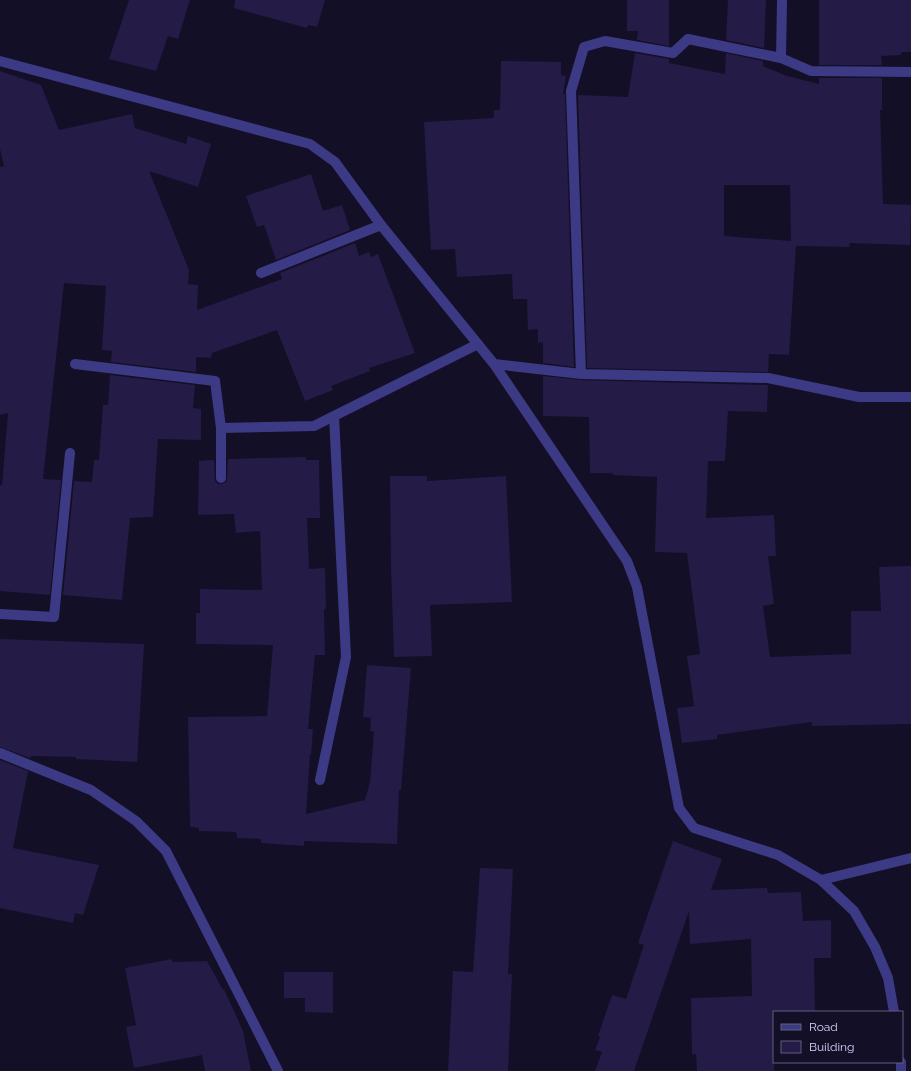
<svg xmlns="http://www.w3.org/2000/svg" width="911" height="1071" viewBox="0 0 911 1071" font-family="Raleway,sans-serif">
<style>
.building{fill:#241b47;fill-rule:evenodd}
.lines{fill:none;stroke-linecap:round;stroke-linejoin:round}
.lane{stroke:#3d3a85;stroke-width:10}
.street{stroke:#3d3a85;stroke-width:10}
</style>
<rect width="100%" height="100%" fill="#130f26"/>
<!-- building -->
<path class="building" d="M129 0H190L178 39 168 36 156 71 109 59Z
M235 0H325L317 27 308 25 307 28 234 8Z
M627 0H669V46L637 40 638 31H627Z
M728 0H766L764 48 726 40Z
M819 0H911V52H901V55L881 56 882 65H819Z
M635 53 669 59V63L725 74 726 53 763 61V66L787 76 819 84V78H882V110H880L883 204 911 205 910 245 850 243 849 247 796 246 789 355 769 354 768 372 587 368 578 95 628 97ZM724 185H790L791 241 724 236Z
M501 61 561 62V75L566 76 563 94H565L574 367 543 363V342L538 343V329L528 330 527 299H513L512 274 457 277 455 249 431 250 424 122 494 118V110H500Z
M0 71 41 85 59 130 132 114 135 128 186 144 188 136 211 144 198 187 149 171 189 270 188 284 198 285 197 310 282 279 280 273 355 243 359 256 369 252 371 257 378 254 415 353 369 368 370 371 331 386 333 390 305 401 277 330 212 353 211 358 196 357V372L111 362 112 351 102 350 106 286 64 283 43 479 61 480 50 595 0 591V485H2L8 413 0 415V167L4 166 0 149Z
M311 174 323 211 342 205 350 230 276 260 264 225 257 227 246 196Z
M110 375 195 385 193 408 201 409V440L158 439 153 517 130 518 122 600 63 595 74 481 92 482 94 460H99L103 405H108Z
M543 376 581 380 768 385 767 412 728 411 725 461H708L706 518 774 515 776 556H768L774 604 763 606 770 657 851 654V611H881L879 567 911 566V724L812 726V722L717 735V739L682 743 677 708 694 706 687 656 700 654 687 553 655 552 657 477 613 475V473H590L589 417 543 416Z
M306 457V460H319L320 518H307L309 569 325 568 326 609H324L325 655H315L308 729H313L311 755 310 754 306 814 365 800 370 782 374 732 370 731 371 718 363 717 367 665 411 668 401 790H399L397 844 304 841V846L261 843V839L237 838 236 832 199 831V828L190 827 188 717 267 716 273 645 196 644V613H200V589L262 590 260 531 236 533 234 514 198 515 199 461 214 460 215 481 218 484H221L226 482 227 478 228 459Z
M390 476H427V481L506 476 512 602 430 605 432 656 394 657 391 567Z
M0 639 144 644 137 762 76 759V757L31 756 30 758 0 747Z
M0 760 28 771 13 848 99 865 83 915 75 913 73 923 0 908Z
M673 841 722 859 711 890 767 888 768 893 801 892 803 921 831 920V958H814L815 1012H774V1071H697L696 1054 692 1055 691 998 752 996 751 939 690 944 689 911 634 1071H595L602 1052 595 1050 600 1037 598 1036 612 995 626 999 644 945 638 943Z
M480 868 513 869 508 974H512L508 1071H448L453 971 473 972Z
M172 959V962L207 961 223 990 224 989 243 1031 251 1071H205L202 1055 134 1068 126 1027 136 1025 125 968Z
M284 972H333V1013L305 1012V998H284Z"/>
<g class="lines">
<!-- lane -->
<path class="lane" d="M261 273 381 225
M75 364 215 381 221 428 314 426 478 344
M221 428V478
M0 614 54 617 70 453
M320 780 346 657 334 416"/>
<!-- street -->
<path class="street" d="M781 58 782 0
M0 61 310 144 335 162 381 225 494 364 627 561 637 587 679 808 694 828 778 855 821 880 854 911 875 947 888 978 894 1012
M494 364 581 374 768 378 859 397H911
M581 374 571 91 584 47 605 41 673 53 688 39 781 58 811 71 911 72
M0 753 91 790 136 821 166 851 278 1071
M821 880 911 858
M901 1062V1071"/>
</g>
<!-- legend -->
<rect x="773" y="1011" width="130" height="52" fill="#130f26" stroke="#625e7d"/>
<rect x="781" y="1024" width="20" height="6" fill="#3d3a85" stroke="#625e7d"/>
<text x="809" y="1031" font-size="12" fill="#d9d4ff">Road</text>
<rect x="781" y="1041" width="20" height="12" fill="#241b47" stroke="#625e7d"/>
<text x="809" y="1051" font-size="12" fill="#d9d4ff">Building</text>
</svg>
